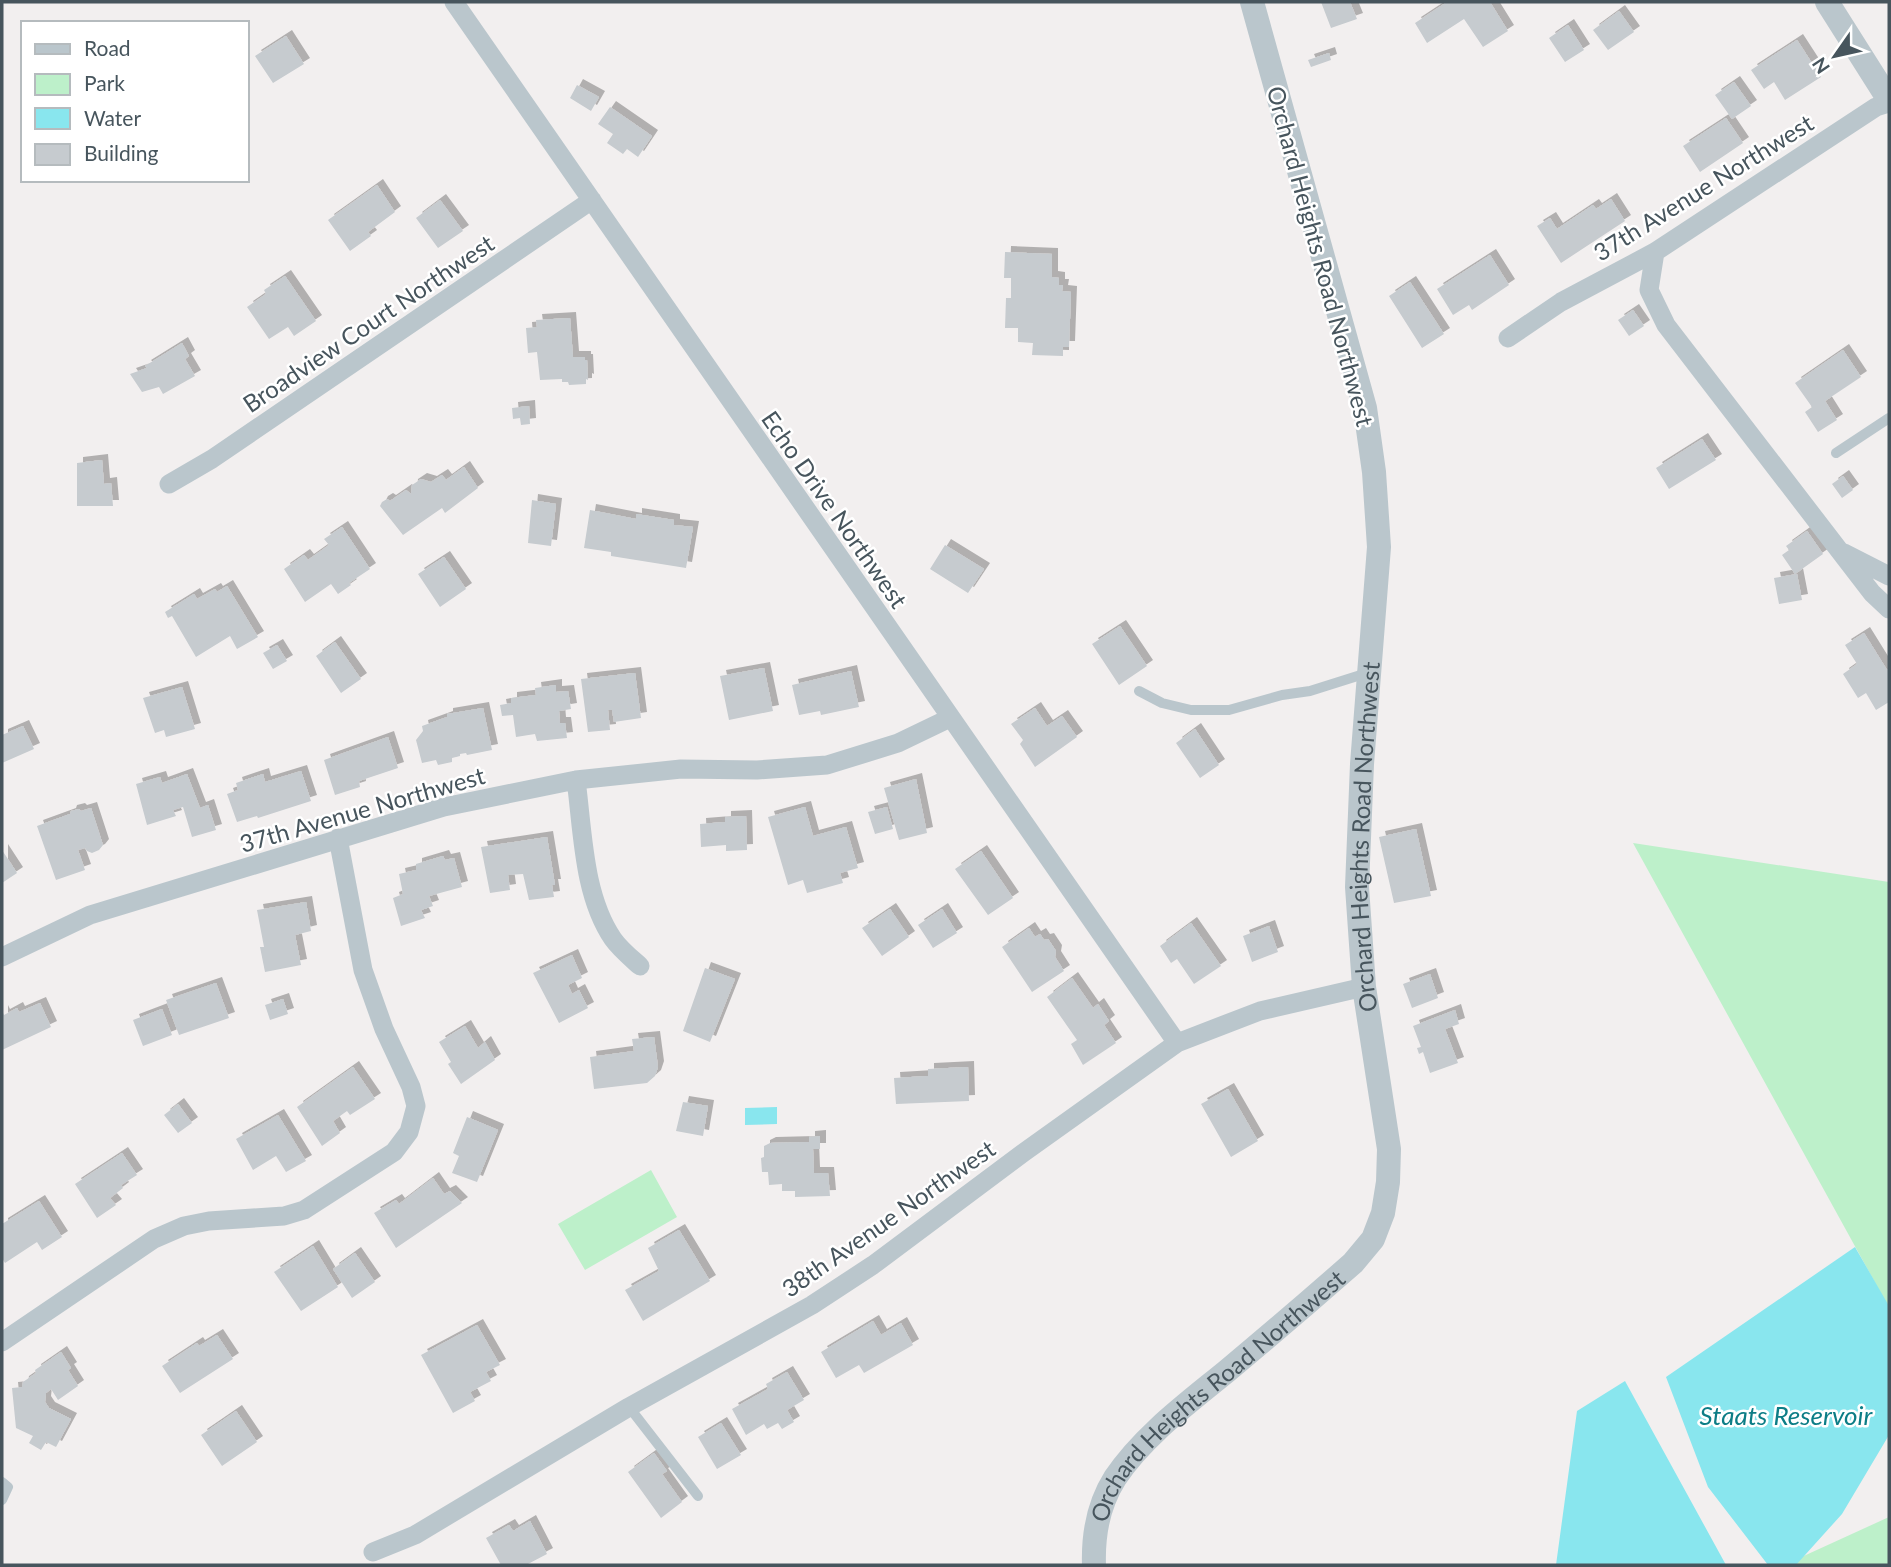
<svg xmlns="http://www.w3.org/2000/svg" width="1891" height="1567" viewBox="0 0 1891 1567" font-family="Lato,sans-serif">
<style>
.green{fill:#bdf0ca}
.water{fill:#89e6ee}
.building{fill:#c6cbcf;filter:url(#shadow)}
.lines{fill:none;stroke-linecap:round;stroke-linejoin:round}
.service{stroke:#bac6cc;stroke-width:10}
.minor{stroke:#bac6cc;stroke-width:19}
.tertiary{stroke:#bac6cc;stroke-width:24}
.labels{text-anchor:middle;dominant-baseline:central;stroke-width:5;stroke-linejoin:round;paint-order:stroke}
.street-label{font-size:24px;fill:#47555d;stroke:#fff}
.water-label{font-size:26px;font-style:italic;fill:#0c7d86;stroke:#fff}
</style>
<defs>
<filter id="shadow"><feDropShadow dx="6" dy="-6" stdDeviation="0" flood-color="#0004"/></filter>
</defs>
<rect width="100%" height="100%" fill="#f2efef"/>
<!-- green -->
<path class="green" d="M1633 843 1889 882V1308Z
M651 1170 677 1217 585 1270 558 1224Z
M1889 1517V1565H1784Z"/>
<!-- water -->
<path class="water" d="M777 1107V1124L745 1125V1108Z
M1855 1247 1889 1306V1435L1842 1514 1796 1565H1768L1708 1487 1666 1377Z
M1625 1381 1726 1565H1556L1577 1411Z"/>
<!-- building -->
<path class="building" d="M1321 2H1350L1357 19 1331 28Z
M1447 2H1490L1508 31 1483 47 1464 19 1427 43 1415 23Z
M1619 11 1634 32 1608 50 1593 30Z
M1568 25 1584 50 1565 62 1549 38Z
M286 36 304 64 273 83 255 56Z
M1797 40 1821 77 1785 100 1774 82 1764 89 1751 70Z
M1329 53 1331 60 1311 67 1308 60Z
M1734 82 1751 106 1732 119 1715 95Z
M577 85 599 97 591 111 570 98Z
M610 107 652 136 638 157 627 149 623 154 607 143 613 134 598 124Z
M1726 118 1743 143 1700 172 1683 146Z
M377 185 395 212 368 232 371 236 350 251 328 220Z
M1611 199 1625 221 1561 263 1537 226 1550 218 1557 229 1593 205 1596 209Z
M440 200 463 231 438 248 416 218Z
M1005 252 1052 254V277L1059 278V285H1063L1062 291 1071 292 1069 347H1063V356L1032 355 1033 343 1018 342V328H1005L1006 298H1011V278H1004Z
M1490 255 1509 285 1472 310 1469 305 1453 315 1437 289Z
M285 276 316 321 294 336 288 327 269 339 247 307 266 294 264 290Z
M1410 282 1444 334 1422 348 1389 296Z
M1633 310 1644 326 1629 336 1618 320Z
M570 318 573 357H585V360H587L588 380 586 379V384L569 385 568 382H562V379L540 380 537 352 528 353 526 328 537 327 536 320Z
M182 343 189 356 185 359 195 376 163 394 159 387 142 392 130 374 147 368 145 366Z
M1843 350 1861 377 1825 401 1837 420 1818 432 1805 412 1812 407 1795 383Z
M529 406 530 424 521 425 520 418 513 419 512 408Z
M1702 439 1716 460 1669 489 1656 468Z
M102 460 104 484 111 483 113 506H77V463Z
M464 467 478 488 445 513 442 508 403 535 380 506 382 502 387 499 390 501 406 490 411 494 412 485 421 479 431 482 442 475 446 480Z
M1843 476 1853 490 1842 498 1832 484Z
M532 500 556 504 551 546 528 543Z
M590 510 636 519V514L674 520V525L693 527 686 568 611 556V552L584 548Z
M342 527 370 569 349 583 351 585 338 594 331 584 305 602 284 569 304 555 308 560 329 545 324 539Z
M1807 531 1823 554 1795 574 1782 555 1789 550 1786 546Z
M945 545 984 569 968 593 930 569Z
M444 557 466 589 440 607 418 574Z
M1797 574 1802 600 1779 604 1774 578Z
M227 586 258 637 237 649 230 636 196 657 172 616 168 618 165 612 194 594 197 599 215 589 217 592Z
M1120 626 1147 666 1119 685 1092 644Z
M1864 633 1887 670 1889 669V702L1876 710 1866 693 1858 698 1843 674 1857 664 1845 645Z
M335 642 361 679 341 693 316 656Z
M277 645 287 661 273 669 263 653Z
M764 668 773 711 729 720 720 676Z
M851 671 859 707 821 715 820 711 799 715 792 685Z
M635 673 641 718 614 722 612 710H608L610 730 588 732 581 679Z
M556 685V692L568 691 571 709 559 711 560 723H565L567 738 537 741 535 734 516 737 513 715 502 716 500 705 511 703V698L536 695 535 688Z
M182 687 195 729 166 737 164 730 155 733 143 698Z
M483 708 492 750 467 755 466 753 460 754V756L452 758V762L438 765 436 760 422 763 416 740 423 731 422 726 447 717V714Z
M1035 708 1047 726 1062 716 1077 737 1035 767 1020 744 1023 740 1011 724Z
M23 726 34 749 2 763V735Z
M1195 729 1219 765 1200 778 1176 743Z
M388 737 398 768 359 781 360 787 335 795 324 760Z
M301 771 311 801 258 818 257 816 237 822 227 794 238 790 236 783 263 774 265 782Z
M187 774 200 808 208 805 216 830 192 837 183 807 173 810 176 816 147 825 136 784 160 777 162 783Z
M916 779 927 833 899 840 884 788Z
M805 807 813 836 846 827 858 868 840 873 843 883 807 893 803 880 788 885 768 817Z
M887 807 893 829 875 834 868 812Z
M91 808 103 845 99 850 92 853 87 851 85 848 78 850 85 870 56 880 37 826 70 814 71 811 79 809 81 811Z
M746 816 747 850 726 851V845L701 847 700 824 725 822V817Z
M1416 829 1431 896 1394 903 1379 837Z
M547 837 555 885H552L554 897 529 900 523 874 508 875 510 890 490 893 481 847Z
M2 850 17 873 2 883Z
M981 851 1013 898 988 915 955 869Z
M443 856 445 860 454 858 462 887 429 896 433 906 421 910 425 918 401 926 393 898 403 894 399 874 416 870V864Z
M306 902 311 931 295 935 301 965 265 972 260 947H264L257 910Z
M890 909 909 937 882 956 862 928Z
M942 909 957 933 933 948 918 925Z
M1191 923 1221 966 1194 984 1177 959 1171 963 1160 946Z
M1269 926 1278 952 1252 962 1243 936Z
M1029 928 1035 937 1040 934 1044 940 1048 939 1056 951 1055 957 1064 971 1032 992 1002 947Z
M572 955 582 978 568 985 572 994 579 990 588 1008 559 1023 533 973Z
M705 968 735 979 710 1042 683 1031Z
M1430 974 1438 998 1412 1008 1403 984Z
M1072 978 1093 1008 1098 1004 1109 1021 1104 1025 1116 1043 1083 1065 1071 1044 1077 1040 1047 997Z
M216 983 229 1018 179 1035 166 1000Z
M283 999 288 1014 270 1020 265 1005Z
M40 1003 51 1027 2 1050V1011L4 1015 17 1008 19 1012Z
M162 1009 172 1035 143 1046 133 1020Z
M1455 1010 1459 1024 1445 1029 1458 1063 1430 1073 1423 1052 1419 1054 1417 1048 1421 1047 1413 1026Z
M465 1026 478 1048 485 1042 495 1060 461 1084 448 1064 451 1062 439 1042Z
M654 1037 658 1067 655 1076 647 1083 594 1089 590 1057 634 1051 632 1039Z
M353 1067 375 1099 350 1115 347 1111 333 1121 340 1133 322 1146 297 1107Z
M968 1067 969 1101 896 1104 894 1078 928 1076V1069Z
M1228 1089 1258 1141 1231 1157 1201 1104Z
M683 1102 708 1106 703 1136 676 1131Z
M178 1104 192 1123 178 1133 164 1115Z
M278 1115 306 1161 286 1172 276 1156 253 1170 236 1139Z
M467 1117 498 1130 477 1182 452 1173 459 1156 453 1153Z
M820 1136V1149H813L814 1173H828L830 1196 795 1197V1191H782V1184L769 1185 768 1172H762L761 1158 764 1157V1146L770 1143 809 1142V1137Z
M122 1153 137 1175 121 1185 123 1188 110 1198 116 1205 97 1218 75 1184Z
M433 1178 444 1194 450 1191 462 1203 396 1248 374 1213 396 1200 399 1204Z
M39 1201 62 1237 42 1250 37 1242 5 1263 2 1258V1224Z
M679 1230 710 1281 643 1321 625 1290 659 1271 648 1248Z
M313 1246 338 1287 301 1311 274 1272Z
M355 1253 375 1282 352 1298 333 1269Z
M873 1321 881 1335 901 1323 913 1345 864 1373 859 1365 836 1378 821 1352Z
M477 1325 500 1365 486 1372 491 1381 470 1392 475 1401 453 1413 421 1355Z
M217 1335 233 1359 180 1393 162 1366 197 1343 199 1346Z
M61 1352 71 1368 68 1370 78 1386 58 1400 51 1389 46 1393 45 1402 49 1408 71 1419 56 1447 46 1442 41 1450 29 1443 33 1436 16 1428 12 1388 22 1387 23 1382 36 1373 35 1370Z
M787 1372 804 1400 787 1410 794 1422 782 1429 778 1423 767 1429 764 1424 746 1435 732 1409 768 1389 766 1384Z
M236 1411 257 1442 222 1466 201 1435Z
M721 1423 741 1455 717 1469 698 1437Z
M654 1453 667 1471 662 1474 682 1502 661 1518 628 1472Z
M530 1521 547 1554 526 1565H501L486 1538 509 1525 513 1531Z"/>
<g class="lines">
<!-- service -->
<path class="service" d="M1836 453 1889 418
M1139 691 1162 703 1191 710H1229L1282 695 1310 691 1367 673
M629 1407 698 1496
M2 1482 8 1487 2 1500"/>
<!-- minor -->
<path class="minor" d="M454 2 1177 1043
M1655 252 1649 290 1666 325 1872 593 1889 609
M1508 338 1561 302 1655 252 1876 107 1889 103
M169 484 212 459 592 200
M1844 553 1889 576
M576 780C583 832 583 895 613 939 620 949 631 958 640 966
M2 957 90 915 444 807 576 780 681 769 757 770 827 765 898 743 950 718
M2 1342 154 1239 184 1226 209 1221 284 1216 304 1210 394 1152 409 1132 416 1106 411 1087 384 1029 363 970 338 838
M373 1552 415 1535 629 1407 812 1305 873 1265 1023 1153 1177 1043 1260 1011 1364 987"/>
<!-- tertiary -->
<g class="tertiary">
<path d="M1827 2 1889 100"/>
<path id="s1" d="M1094 1565C1093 1535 1098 1505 1115 1478 1143 1436 1188 1403 1227 1371 1269 1336 1311 1300 1353 1263L1373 1239 1383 1213 1388 1182 1389 1149 1364 987 1357 887 1362 764 1379 547 1374 472 1365 408 1252 2"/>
</g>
</g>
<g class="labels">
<!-- street labels -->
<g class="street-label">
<text transform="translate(1703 187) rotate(-32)">37th Avenue Northwest</text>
<text transform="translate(1321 256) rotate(75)">Orchard Heights Road Northwest</text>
<text transform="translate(368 323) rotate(-34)">Broadview Court Northwest</text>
<text transform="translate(835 509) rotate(55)">Echo Drive Northwest</text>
<text transform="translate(362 809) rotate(-16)">37th Avenue Northwest</text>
<text stroke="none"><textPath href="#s1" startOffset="850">Orchard Heights Road Northwest</textPath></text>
<text transform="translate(888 1218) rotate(-35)">38th Avenue Northwest</text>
<text stroke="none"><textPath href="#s1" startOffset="220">Orchard Heights Road Northwest</textPath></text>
</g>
<!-- water labels -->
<g class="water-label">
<text x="1786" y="1415">Staats Reservoir</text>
</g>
</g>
<!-- border -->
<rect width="1891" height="1567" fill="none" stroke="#47555d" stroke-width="7"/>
<!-- legend -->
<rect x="21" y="21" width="228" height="161" fill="#ffffff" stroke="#b5bbbe" stroke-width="2"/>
<rect x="35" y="44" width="35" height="10" fill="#bac6cc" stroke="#b5bbbe" stroke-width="2"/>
<text x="84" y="56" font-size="21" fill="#47555d">Road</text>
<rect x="35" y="74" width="35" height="21" fill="#bdf0ca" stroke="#b5bbbe" stroke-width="2"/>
<text x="84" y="91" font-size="21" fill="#47555d">Park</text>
<rect x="35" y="108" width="35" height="21" fill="#89e6ee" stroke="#b5bbbe" stroke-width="2"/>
<text x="84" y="126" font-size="21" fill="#47555d">Water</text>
<rect x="35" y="144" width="35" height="21" fill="#c6cbcf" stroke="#b5bbbe" stroke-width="2"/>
<text x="84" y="161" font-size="21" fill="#47555d">Building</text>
<!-- north arrow -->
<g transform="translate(1835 56) rotate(236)" stroke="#ffffff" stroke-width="5" paint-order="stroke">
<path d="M0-5L12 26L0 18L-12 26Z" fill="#47555d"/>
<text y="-10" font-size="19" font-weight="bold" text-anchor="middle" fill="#47555d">N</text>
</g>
</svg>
